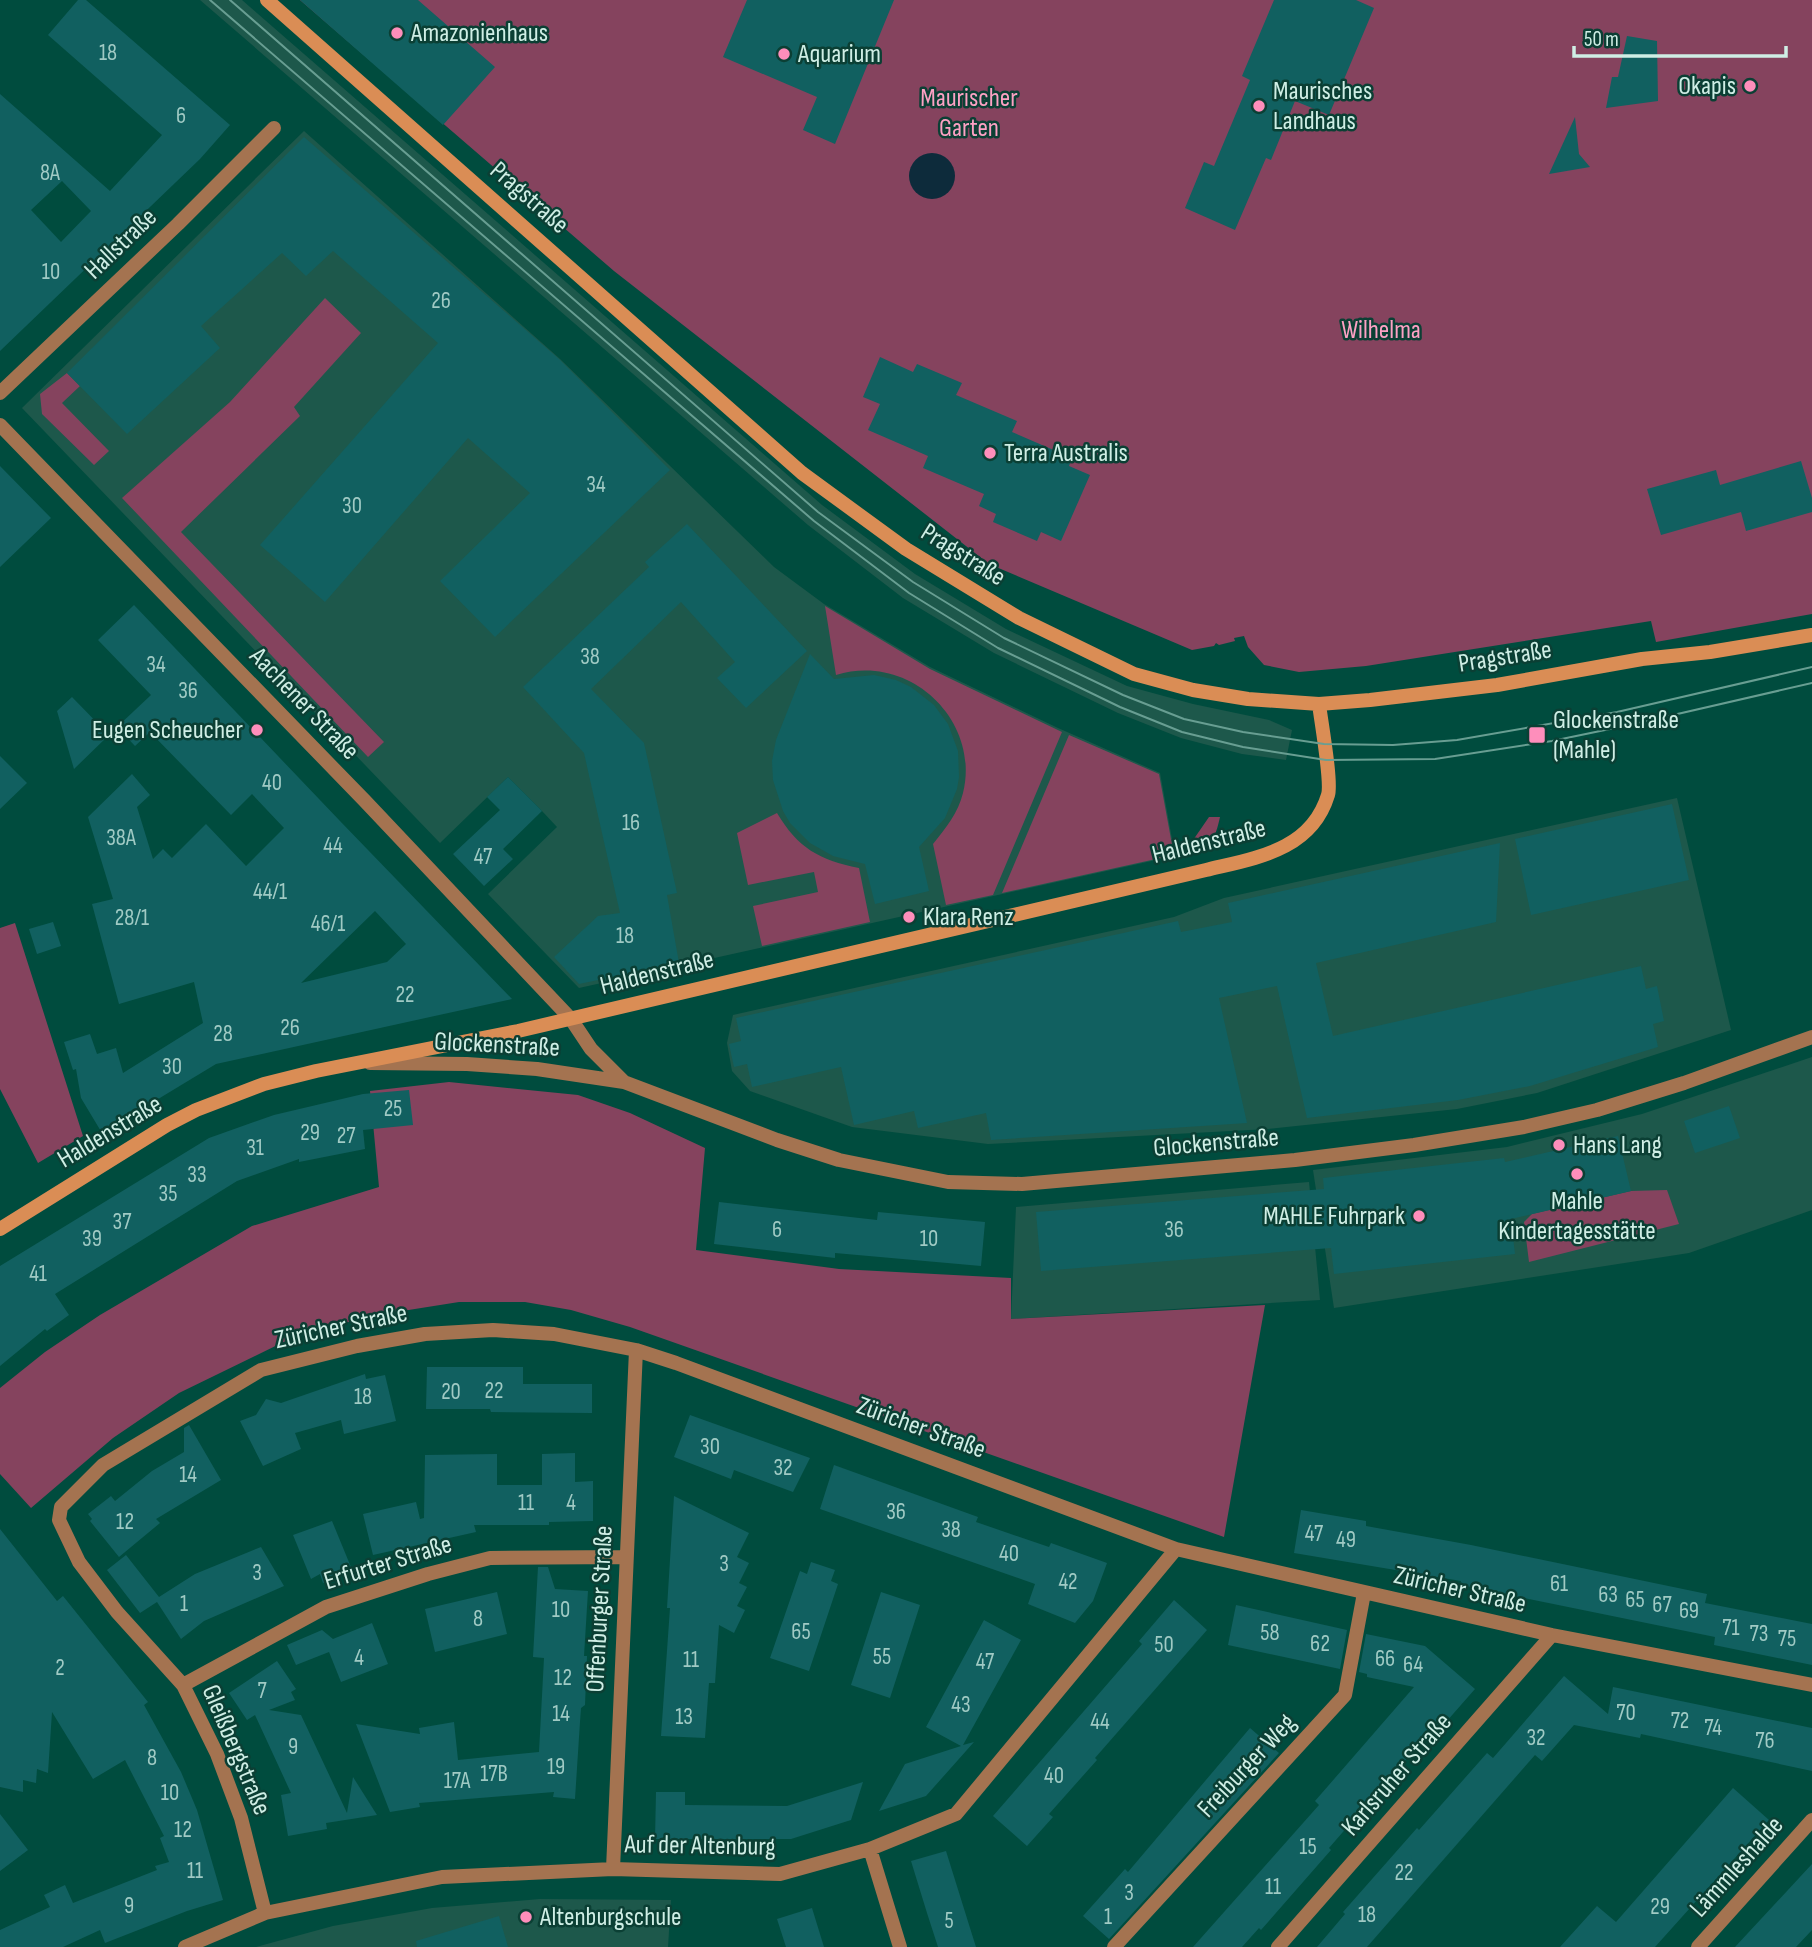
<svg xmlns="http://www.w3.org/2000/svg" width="1812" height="1947" viewBox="0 0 1812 1947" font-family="'Sofia Sans Condensed',sans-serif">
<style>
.built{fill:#1d584b}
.green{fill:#85435e}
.water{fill:#0d2b3b}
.building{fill:#116060;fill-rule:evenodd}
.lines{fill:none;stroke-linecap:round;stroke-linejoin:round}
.street{stroke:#a47350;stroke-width:14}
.secondary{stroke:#da8d55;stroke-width:14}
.tram{stroke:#689e92;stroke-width:2}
.poi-dot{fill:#fe8ebb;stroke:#0b3f34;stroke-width:2.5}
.labels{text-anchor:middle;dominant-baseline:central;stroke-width:5;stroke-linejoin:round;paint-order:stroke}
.number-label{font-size:23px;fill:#a0cac4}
.poi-label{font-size:26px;fill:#cfeee5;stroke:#0b3f34;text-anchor:start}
.park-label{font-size:26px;fill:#fda1c4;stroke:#0b3f34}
.street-label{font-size:26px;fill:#cfeee5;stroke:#0b3f34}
</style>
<rect width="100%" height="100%" fill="#004c3e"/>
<!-- built -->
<path class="built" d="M200 0H242L822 505 915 574 1006 629 1127 686 1193 704 1269 720 1292 730 1286 760 1242 754 1181 738 1118 713 994 653 903 598 808 525Z
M304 131 560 359 774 567 824 604 930 667 1058 728 1160 773 1174 850 1165 858 579 988 488 894 557 827 542 811 508 777 440 843 22 408Z
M1677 798 1731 1030 1537 1093 1457 1109 1268 1129 988 1144 852 1127 750 1091 732 1071 727 1043 733 1015 1174 917 1224 898Z
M1812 1057V1210L1689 1253 1334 1308 1313 1170 1507 1147 1642 1114Z
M1309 1182 1320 1300 1011 1319 1016 1207Z
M540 1899 671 1900 668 1947H256L333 1926 432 1908Z"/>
<!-- green -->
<path class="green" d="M300 0H1812V614L1656 642 1651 621 1366 666 1299 672 1264 665 1248 647 1244 636 1234 638 1235 641 1219 645 1216 643 1214 646 1192 650 989 564 614 271Z
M325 298 361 333 294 407 300 416 181 532 384 742 368 757 122 498 230 402Z
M67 373 80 386 62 403 109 451 94 465 42 414 40 394Z
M825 606 930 669 1062 732 993 895 946 905 933 844C946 828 958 813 963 793 981 719 908 652 836 675Z
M1069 735 1159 774 1173 850 1165 857 1002 893Z
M777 813C798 848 819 860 859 868L870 922 762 946 753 906 818 892 814 872 748 885 737 833Z
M1209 817H1220C1215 840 1211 846 1189 853V846Z
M15 923 83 1136 38 1163 0 1089V928Z
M449 1082 578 1095 630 1113 705 1148 696 1250 839 1269 1011 1278V1319L1265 1305 1224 1537 630 1327 571 1310 525 1302H459L377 1315 300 1334 179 1393 113 1438 31 1508 0 1474V1388L45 1352 100 1315 252 1226 379 1187 370 1091Z
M1667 1190 1679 1224 1529 1262 1524 1222 1532 1214 1631 1191Z"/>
<!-- water -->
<path class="water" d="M909 176a23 23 0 1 1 46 0a23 23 0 1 1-46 0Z"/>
<!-- building -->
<path class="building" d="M78 0H86L230 125 200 159 0 351V94L110 191 162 135 48 35ZM62 181 91 211 61 242 31 210Z
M300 0H418L495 67 443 125Z
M747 0H894L835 144 803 130 817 97 723 57Z
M1274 0H1356L1374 8 1329 115 1295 101 1271 160 1266 158 1235 230 1185 208 1204 162 1214 166 1250 80 1242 76Z
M1627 36 1657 41 1658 101 1606 108 1612 77H1618Z
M1575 117 1579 154 1590 167 1549 174Z
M304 137 559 359 670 470 495 637 440 581 530 493 468 438 325 602 260 545 438 343 333 251 306 276 282 253 201 326 220 348 127 434 67 373Z
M880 357 913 372 917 364 962 383 956 395 1017 421 1012 432 1072 458 1069 466 1090 475 1061 541 1041 532 1037 541 993 522 996 514 979 506 984 494 923 468 928 456 868 430 880 404 863 397Z
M1801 461 1812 498V512L1746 531 1741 512 1661 535 1647 489 1716 470 1720 485Z
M0 466 51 518 0 567Z
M687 524 807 651 746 708 717 678 735 662 681 602 591 689 644 743 677 893 667 895 679 963 579 984 554 957 598 916 620 913 584 753 523 687 649 567 645 562Z
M134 605 340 821 512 999 216 1064 102 1133 81 1098 76 1069 73 1070 64 1042 90 1034 97 1054 116 1048 123 1073 203 1023 194 982 119 1004 92 904 113 899 88 817 132 774 150 795 137 807 153 859 163 849 172 858 206 824 246 866 284 828 252 794 231 815 150 732 135 746 117 727 151 695 98 640ZM375 911 406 944 387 962 301 983Z
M810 654 834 679 874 675 896 680 911 687 934 705 948 724 958 751 959 777 957 789 945 818 919 847 929 891 875 904 865 864 833 856 810 843 790 823 783 811 773 780 772 761 776 740Z
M72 697 109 735 74 769 57 711Z
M0 756 27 783 0 809Z
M508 777 542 811 503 849 513 859 484 886 453 854 500 810 487 797Z
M1672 804 1689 880 1531 915 1515 839Z
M1500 843 1496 922 1316 963 1333 1036 1641 966 1646 989 1657 986 1664 1021 1653 1024 1658 1047 1530 1086 1458 1100 1307 1118 1277 986 1219 998 1247 1123 991 1140 986 1113 918 1128 914 1111 854 1125 841 1067 752 1087 747 1064 734 1067 729 1044 741 1041 736 1018 1178 921 1181 932 1232 922 1228 903Z
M53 922 61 946 37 954 29 929Z
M409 1090 413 1125 363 1130 365 1149 299 1162V1159L237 1181 55 1294 69 1315 47 1331 45 1329 0 1366V1266L209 1138 274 1115 363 1094Z
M1729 1106 1740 1138 1695 1153 1684 1121Z
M1618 1136 1631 1191 1511 1219 1515 1254 1334 1274 1331 1248 1041 1271 1036 1212 1324 1189 1323 1178 1504 1158 1505 1162Z
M719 1202 877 1220 878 1212 985 1222 981 1266 835 1253V1258L714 1244Z
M427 1367H523V1384H592V1413L491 1412 490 1409H426Z
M365 1374 366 1379 385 1375 396 1421 344 1434 341 1420 295 1433 301 1449 263 1466 240 1421 256 1415 266 1399 281 1403Z
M690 1415 810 1458 793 1492 734 1470 731 1479 674 1457Z
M189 1425 221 1480 156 1519 160 1523 119 1557 90 1521 92 1519 88 1514 111 1496 115 1501 152 1471 184 1452V1428Z
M575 1453V1482L593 1481V1521L549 1522V1525H474L476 1532 373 1555 363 1514 416 1502 420 1519 424 1518 425 1455 497 1454V1485H542V1454Z
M834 1465 978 1517 976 1522 1049 1547 1051 1543 1107 1563 1093 1601 1075 1623 1028 1604 1035 1584 820 1509Z
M674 1496 749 1533 737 1557 749 1563 739 1583 747 1587 737 1606 745 1610 734 1633 719 1625 715 1683H709L705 1738 661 1736 670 1608H667Z
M1301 1510 1366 1521V1526L1471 1545 1707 1594 1705 1603 1812 1624V1665L1714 1645 1715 1637 1460 1585 1461 1581 1294 1553Z
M332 1521 353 1572 323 1583 320 1574 311 1579 293 1535Z
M0 1529 57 1601 63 1596 148 1702 144 1705 181 1772 197 1810 223 1900 187 1911 105 1943 100 1930 63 1947H0V1930L50 1907 44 1895 65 1885 73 1903 157 1870 155 1866 169 1862 160 1838 164 1836 125 1760 93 1779 52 1712 48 1773 37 1769 36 1783 23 1780V1792L0 1787Z
M261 1547 284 1586 204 1621 181 1639 157 1602 140 1613 107 1570 126 1555 159 1597 195 1574Z
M811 1562 835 1570 831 1581 838 1584 809 1671 770 1658 800 1571 807 1574Z
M538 1567H548L555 1589 588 1591 584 1656H587L585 1705 581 1708 580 1722 575 1799 553 1797 554 1792 419 1803 420 1807 390 1812 356 1724 420 1734 419 1728 454 1722 458 1760 539 1752 544 1658 533 1657Z
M497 1592 507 1634 435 1652 425 1609Z
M881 1592 920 1605 890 1698 851 1685Z
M1174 1600 1207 1630 1095 1758 1097 1760 1049 1814 1053 1817 1027 1846 993 1816 1142 1644 1139 1641Z
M1236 1605 1347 1630 1340 1669 1228 1645Z
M984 1620 1021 1640 963 1745 974 1742 926 1796 879 1811 905 1764 961 1746 926 1727Z
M372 1623 388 1664 341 1682 329 1652 296 1665 287 1645 322 1630 333 1639Z
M1366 1634 1425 1646 1475 1689 1439 1730 1435 1726 1329 1848 1331 1850 1261 1930 1259 1928 1242 1947H1193L1319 1805 1315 1801 1414 1687 1367 1677V1674L1359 1672Z
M277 1661 296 1689 291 1692 295 1700 269 1710 301 1715 347 1813 353 1777 377 1815 326 1823 327 1829 288 1836 281 1795 291 1793 255 1715 247 1720 229 1693Z
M1564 1676 1608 1714 1613 1687 1812 1728V1771L1641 1734 1640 1738 1574 1725 1542 1761 1535 1755 1367 1947H1317L1345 1914 1343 1912 1417 1828 1419 1830 1487 1753 1493 1758Z
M1250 1728 1279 1753 1109 1939 1083 1916 1125 1869 1128 1872Z
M863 1782 851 1820 791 1839H655L656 1792H685V1805L787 1806Z
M1733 1788 1769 1820 1655 1947H1560L1597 1906 1616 1922Z
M0 1814 28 1850 0 1871Z
M946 1851 970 1928 976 1947H938L927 1913 911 1861Z
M1812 1864V1930L1796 1947H1735Z
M812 1908 824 1947H786L777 1919Z
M499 1916 508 1947H417L416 1941Z"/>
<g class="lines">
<!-- street -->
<path class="street" d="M0 393 178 224 274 128
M0 425 365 801 571 1019 591 1049 624 1082
M370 1063 467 1064 537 1069 624 1082 777 1140 839 1160 948 1182 1022 1184 1295 1160 1414 1145 1524 1127 1597 1110 1684 1083 1812 1037
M183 1685 326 1607 428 1574 490 1558 626 1557
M870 1849 900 1947
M613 1869 636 1350
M265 1913 241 1818 217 1754 183 1685 117 1612 79 1562 59 1520 61 1507 103 1465 261 1370 357 1346 425 1334 493 1330 554 1334 636 1350 676 1363 1176 1549 1552 1635 1812 1685
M185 1947 265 1913 442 1877 613 1869 780 1874 870 1849 956 1814 1176 1549
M1114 1947 1345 1695 1364 1593
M1278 1947 1552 1635
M1698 1947 1812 1820"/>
<!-- secondary -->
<path class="secondary" d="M267 0 802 473 906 549 1019 618 1134 674 1193 690 1248 699 1319 704 1370 700 1497 685 1642 659 1710 652 1812 635
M0 1229 167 1125 196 1110 264 1084 316 1071 518 1031 1206 870C1255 858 1311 851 1328 795 1332 782 1321 721 1319 704"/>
<!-- tram -->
<path class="tram" d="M210 0 814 521 909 593 998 648 1120 707 1182 732 1243 747 1326 760 1435 759 1552 741 1634 724 1812 683
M230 0 818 512 913 582 1004 638 1123 695 1184 719 1243 732 1324 744 1393 745 1457 740 1617 712 1812 667"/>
</g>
<!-- markers -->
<g class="poi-dot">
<circle cx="397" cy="33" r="7"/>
<circle cx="784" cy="54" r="7"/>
<circle cx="1750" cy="86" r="7"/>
<circle cx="1259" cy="106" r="7"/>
<circle cx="990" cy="453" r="7"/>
<circle cx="257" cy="730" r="7"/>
<rect x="1528" y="726" width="18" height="18" rx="3.5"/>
<circle cx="909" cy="917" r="7"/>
<circle cx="1559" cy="1145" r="7"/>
<circle cx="1577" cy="1174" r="7"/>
<circle cx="1419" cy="1216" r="7"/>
<circle cx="526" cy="1917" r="7"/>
</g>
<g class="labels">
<!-- number labels -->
<g class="number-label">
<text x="108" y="53">18</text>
<text x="181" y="116">6</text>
<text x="50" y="173">8A</text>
<text x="51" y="272">10</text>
<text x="441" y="301">26</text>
<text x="596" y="485">34</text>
<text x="352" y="506">30</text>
<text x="590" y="657">38</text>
<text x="156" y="665">34</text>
<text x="188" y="691">36</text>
<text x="272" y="783">40</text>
<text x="631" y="823">16</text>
<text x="121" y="838">38A</text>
<text x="333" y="846">44</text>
<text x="483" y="857">47</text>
<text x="270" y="892">44/1</text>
<text x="132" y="918">28/1</text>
<text x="328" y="924">46/1</text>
<text x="625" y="936">18</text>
<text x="405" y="995">22</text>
<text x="290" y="1028">26</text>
<text x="223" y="1034">28</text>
<text x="172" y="1067">30</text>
<text x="393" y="1109">25</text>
<text x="310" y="1133">29</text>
<text x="346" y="1136">27</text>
<text x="255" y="1148">31</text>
<text x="197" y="1175">33</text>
<text x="168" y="1194">35</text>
<text x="122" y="1222">37</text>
<text x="777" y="1230">6</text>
<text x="1174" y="1230">36</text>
<text x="92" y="1239">39</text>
<text x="929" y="1239">10</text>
<text x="38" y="1274">41</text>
<text x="494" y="1391">22</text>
<text x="451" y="1392">20</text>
<text x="363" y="1397">18</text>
<text x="710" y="1447">30</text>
<text x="783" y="1468">32</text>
<text x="188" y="1475">14</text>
<text x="526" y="1503">11</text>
<text x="571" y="1503">4</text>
<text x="896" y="1512">36</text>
<text x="125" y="1522">12</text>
<text x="951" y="1530">38</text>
<text x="1314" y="1534">47</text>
<text x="1346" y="1540">49</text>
<text x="1009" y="1554">40</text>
<text x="724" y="1564">3</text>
<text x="257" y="1573">3</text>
<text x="1068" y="1582">42</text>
<text x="1559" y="1584">61</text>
<text x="1608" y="1595">63</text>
<text x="1635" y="1600">65</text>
<text x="184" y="1604">1</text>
<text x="1662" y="1605">67</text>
<text x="561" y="1610">10</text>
<text x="1689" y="1611">69</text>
<text x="478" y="1619">8</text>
<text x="1731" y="1628">71</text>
<text x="801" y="1632">65</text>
<text x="1270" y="1633">58</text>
<text x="1759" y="1634">73</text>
<text x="1787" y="1639">75</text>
<text x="1320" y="1644">62</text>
<text x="1164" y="1645">50</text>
<text x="882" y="1657">55</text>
<text x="359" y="1658">4</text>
<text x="1385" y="1659">66</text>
<text x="691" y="1660">11</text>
<text x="985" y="1662">47</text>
<text x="1413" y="1665">64</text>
<text x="60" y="1668">2</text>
<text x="563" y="1678">12</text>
<text x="262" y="1691">7</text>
<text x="961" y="1705">43</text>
<text x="1626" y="1713">70</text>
<text x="561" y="1714">14</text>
<text x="684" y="1717">13</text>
<text x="1680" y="1721">72</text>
<text x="1100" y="1722">44</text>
<text x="1713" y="1728">74</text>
<text x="1536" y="1738">32</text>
<text x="1765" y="1741">76</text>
<text x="293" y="1747">9</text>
<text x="152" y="1758">8</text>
<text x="556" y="1767">19</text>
<text x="494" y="1774">17B</text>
<text x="1054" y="1776">40</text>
<text x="457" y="1781">17A</text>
<text x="170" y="1793">10</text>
<text x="183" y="1830">12</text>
<text x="1308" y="1847">15</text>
<text x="195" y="1871">11</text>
<text x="1404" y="1873">22</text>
<text x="1273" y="1887">11</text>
<text x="1129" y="1893">3</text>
<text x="129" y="1906">9</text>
<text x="1660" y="1907">29</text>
<text x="1367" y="1915">18</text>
<text x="1108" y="1917">1</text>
<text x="949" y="1921">5</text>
</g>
<!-- poi labels -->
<g class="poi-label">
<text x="411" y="33">Amazonienhaus</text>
<text x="798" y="54">Aquarium</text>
<text x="1736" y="86" text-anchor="end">Okapis</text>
<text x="1273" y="91">Maurisches<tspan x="1273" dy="30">Landhaus</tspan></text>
<text x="1004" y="453">Terra Australis</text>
<text x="1553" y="720">Glockenstraße<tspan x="1553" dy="30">(Mahle)</tspan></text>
<text x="243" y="730" text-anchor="end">Eugen Scheucher</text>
<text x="923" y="917">Klara Renz</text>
<text x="1573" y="1145">Hans Lang</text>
<text x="1577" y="1201" text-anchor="middle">Mahle<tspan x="1577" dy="30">Kindertagesstätte</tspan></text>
<text x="1405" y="1216" text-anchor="end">MAHLE Fuhrpark</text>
<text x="540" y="1917">Altenburgschule</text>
</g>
<!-- park labels -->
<g class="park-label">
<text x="969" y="98">Maurischer<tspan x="969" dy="30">Garten</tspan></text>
<text x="1381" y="330">Wilhelma</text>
</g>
<!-- street labels -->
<g class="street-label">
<text transform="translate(529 198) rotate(41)">Pragstraße</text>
<text transform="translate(121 244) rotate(-44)">Hallstraße</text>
<text transform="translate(963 555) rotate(32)">Pragstraße</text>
<text transform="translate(1505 657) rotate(-9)">Pragstraße</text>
<text transform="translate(304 704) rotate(46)">Aachener Straße</text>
<text transform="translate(1209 842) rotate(-14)">Haldenstraße</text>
<text transform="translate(657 973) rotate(-14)">Haldenstraße</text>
<text transform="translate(497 1045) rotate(3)">Glockenstraße</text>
<text transform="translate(110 1132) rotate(-31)">Haldenstraße</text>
<text transform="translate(1216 1143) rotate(-5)">Glockenstraße</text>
<text transform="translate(341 1327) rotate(-12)">Züricher Straße</text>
<text transform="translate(921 1428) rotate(20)">Züricher Straße</text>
<text transform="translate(388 1563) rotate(-17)">Erfurter Straße</text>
<text transform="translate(1460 1590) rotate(13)">Züricher Straße</text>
<text transform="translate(600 1609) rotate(-87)">Offenburger Straße</text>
<text transform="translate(236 1750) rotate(67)">Gleißbergstraße</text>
<text transform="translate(1247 1766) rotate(-47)">Freiburger Weg</text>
<text transform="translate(1397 1775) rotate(-49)">Karlsruher Straße</text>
<text transform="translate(700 1846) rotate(1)">Auf der Altenburg</text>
<text transform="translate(1737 1867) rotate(-48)">Lämmleshalde</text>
</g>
</g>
<!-- scale -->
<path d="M1574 46v10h212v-10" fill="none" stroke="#cfeee5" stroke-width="3.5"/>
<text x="1584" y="46" font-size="21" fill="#cfeee5" stroke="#0b3f34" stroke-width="5" paint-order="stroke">50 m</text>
</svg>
